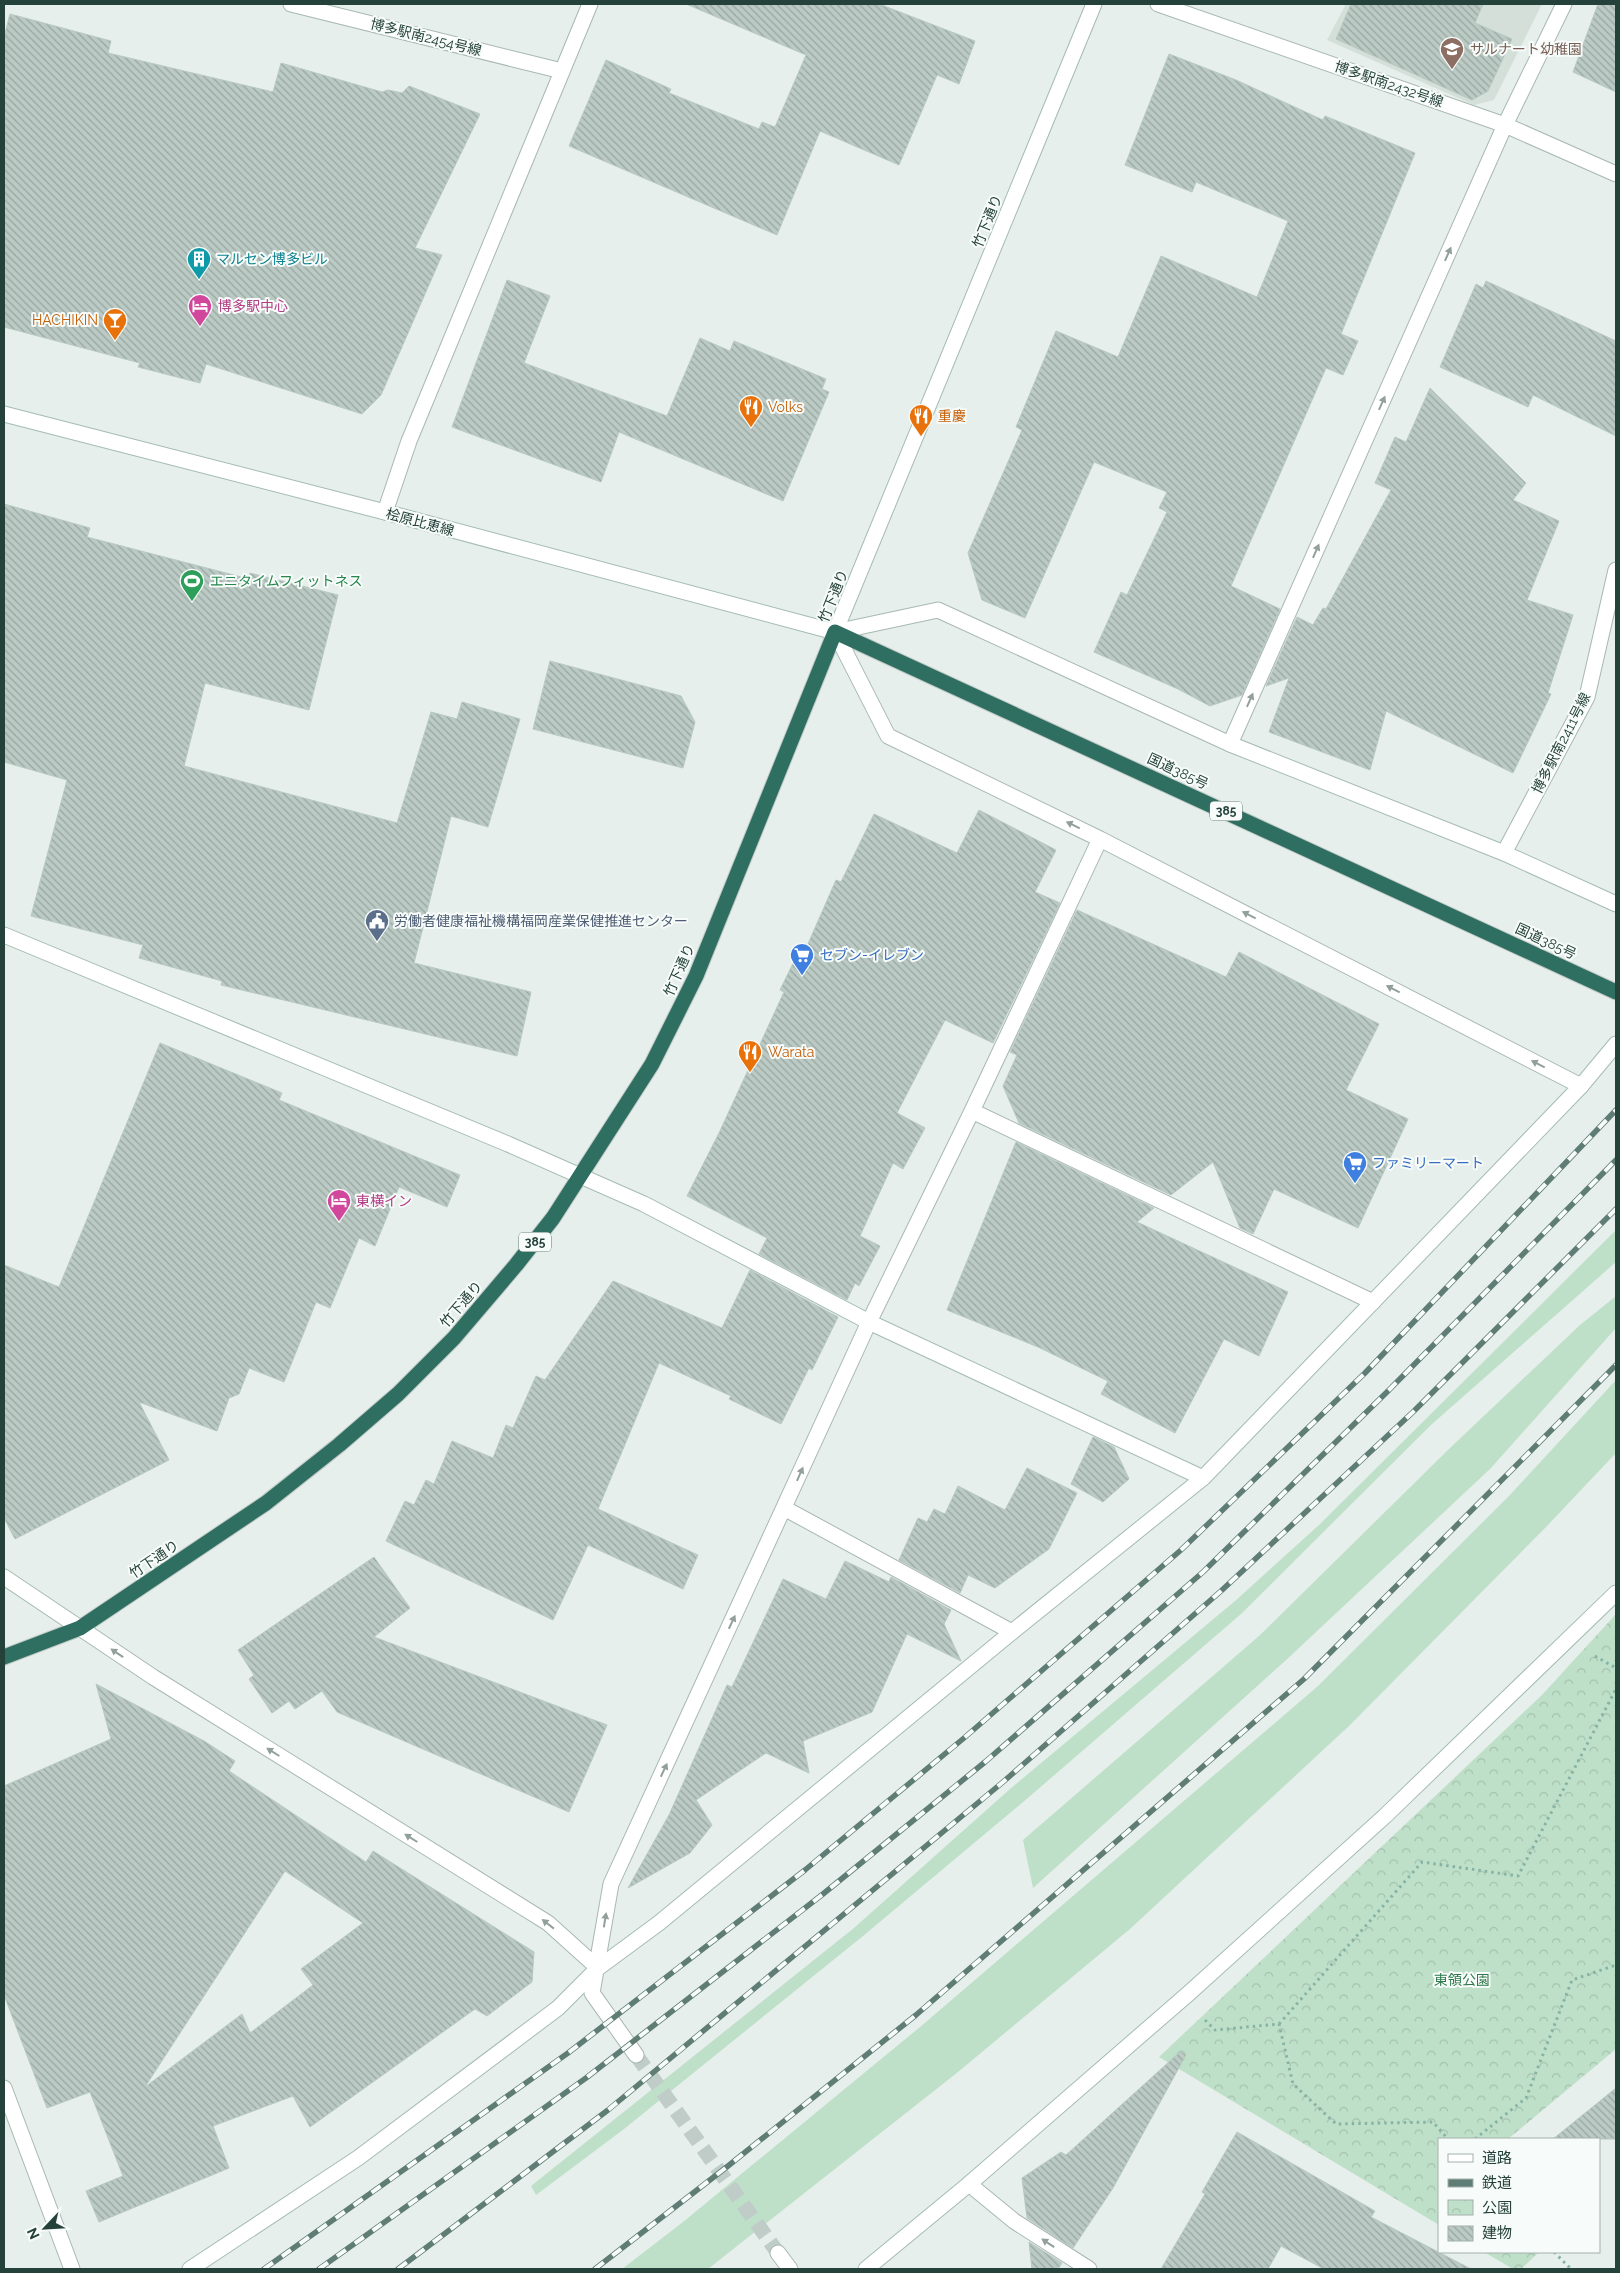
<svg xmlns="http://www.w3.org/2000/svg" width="1620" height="2273" viewBox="0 0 1620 2273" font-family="Raleway,'Noto Sans JP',sans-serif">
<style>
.built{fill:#d4dfda}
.green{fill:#bfe0c8}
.park{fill:url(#park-crowns)}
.building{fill:url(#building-back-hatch);stroke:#b8c9c2;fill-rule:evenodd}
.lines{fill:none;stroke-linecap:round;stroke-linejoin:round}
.street-tunnel{stroke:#bfccc8;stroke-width:15;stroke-dasharray:15 8;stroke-linecap:butt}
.street-casing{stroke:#a8b8b2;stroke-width:17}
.secondary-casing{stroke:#a4bbb3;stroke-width:17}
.highway-casing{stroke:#c2cac8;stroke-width:17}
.path{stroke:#86b3a5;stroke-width:3;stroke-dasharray:2.5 4;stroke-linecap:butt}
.street{stroke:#fff;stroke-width:15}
.secondary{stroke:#fff;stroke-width:15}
.highway{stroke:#2f6f62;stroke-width:15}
.rail-casing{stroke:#5f7d75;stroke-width:5.5}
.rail{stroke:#f7fbf9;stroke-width:4;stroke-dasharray:11;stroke-linecap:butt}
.oneway{fill:#92a09c}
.labels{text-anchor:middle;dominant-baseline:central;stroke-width:4;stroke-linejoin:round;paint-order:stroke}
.shield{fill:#f7fbf9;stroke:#637a73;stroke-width:1}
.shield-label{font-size:12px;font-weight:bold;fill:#24423a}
.street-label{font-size:14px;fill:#24423a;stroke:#f7fbf9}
.education-label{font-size:14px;fill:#785e54;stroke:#f7fbf9;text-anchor:start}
.culture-label{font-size:14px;fill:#0d838f;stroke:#f7fbf9;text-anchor:start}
.hotel-label{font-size:14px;fill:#b23c85;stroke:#f7fbf9;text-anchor:start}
.food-label{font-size:14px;fill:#c56008;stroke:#f7fbf9;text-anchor:start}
.leisure-label{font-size:14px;fill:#27864d;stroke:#f7fbf9;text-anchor:start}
.service-label{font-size:14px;fill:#4e5e75;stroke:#f7fbf9;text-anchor:start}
.shop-label{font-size:14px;fill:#366cbe;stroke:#f7fbf9;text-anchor:start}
.park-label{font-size:14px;fill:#2d7a4b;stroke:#f7fbf9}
</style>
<defs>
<pattern id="park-crowns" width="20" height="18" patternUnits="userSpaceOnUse" patternTransform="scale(1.25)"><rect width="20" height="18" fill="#bfe0c8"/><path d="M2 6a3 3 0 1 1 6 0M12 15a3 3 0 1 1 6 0" fill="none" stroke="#a4c1ad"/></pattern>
<pattern id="building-back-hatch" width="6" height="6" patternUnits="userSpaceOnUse" patternTransform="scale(1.25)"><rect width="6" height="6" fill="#bbcac4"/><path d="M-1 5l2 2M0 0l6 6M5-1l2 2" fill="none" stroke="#98a6a0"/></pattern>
</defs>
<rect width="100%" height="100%" fill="#e6efeb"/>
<!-- built -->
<path class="built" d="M1346 4H1542L1494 100 1474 105 1327 40Z"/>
<!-- green -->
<path class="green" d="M1616 1230V1262L1432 1424 1241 1614 1022 1803 863 1936 624 2129 536 2195 531 2186 854 1928 1010 1789 1235 1601 1319 1525Z
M1616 1296V1328L1490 1469 1284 1662 1033 1888 1023 1840 1259 1636 1451 1447 1580 1325Z
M1616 1380V1453L1547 1526 1349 1726 1130 1929 958 2072 708 2269H622L683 2222 920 2027 1318 1686 1509 1496Z"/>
<!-- park -->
<path class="park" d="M1616 1614V2049L1508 2139H1439V2225L1159 2057 1542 1695Z
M1484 2252H1539L1521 2269H1513Z"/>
<!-- building -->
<path class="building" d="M686 4H879L975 41 959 84 937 75 899 165 820 131 777 235 569 146 606 60 671 89 669 93 759 129 762 122 775 127 806 55Z
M1351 4H1483L1475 23 1512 39 1488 91 1472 100 1336 39Z
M1598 4H1616V92L1573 72Z
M10 14 111 41 108 53 273 92 281 63 382 92 388 90 402 93 409 86 480 114 415 248 442 255 381 395 362 414 206 364 200 383 138 367 140 363 4 327V37Z
M1169 54 1236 80 1323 120 1325 116 1415 153 1341 334 1358 341 1343 375 1326 368 1231 586 1280 609 1242 695 1210 706 1178 689 1094 652 1121 592 1127 595 1167 512 1159 508 1167 492 1094 462 1025 618 982 600 968 553 1022 430 1016 427 1056 331 1118 357 1161 256 1257 297 1288 221 1196 182 1192 192 1125 165Z
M507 280 550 296 524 363 667 416 700 338 730 351 734 341 826 379 822 389 829 392 783 501 619 432 601 482 452 427Z
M1486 281 1616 341V436L1533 395 1528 407 1440 367 1476 284 1483 288Z
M1430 388 1526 483 1513 500 1559 521 1527 600 1573 615 1548 693 1551 694 1513 773 1386 711 1370 770 1269 732 1289 678 1266 686 1297 617 1313 625 1323 608 1326 609 1391 490 1375 483 1395 437 1406 442Z
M4 504 90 528 87 537 249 579 250 573 338 595 309 710 205 683 184 766 397 823 431 712 457 719 462 702 520 719 488 827 451 816 414 963 531 992 517 1056 221 985 222 981 139 958 143 945 31 916 67 780 4 762Z
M550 661 681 696 695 722 683 768 533 729Z
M979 810 1056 850 1035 892 1060 903 993 1043 945 1020 897 1113 925 1128 903 1169 893 1163 860 1236 880 1246 859 1286 855 1283 847 1300 759 1254 767 1238 687 1196 719 1133 784 992 780 990 799 951 804 953 836 880 841 882 874 814 957 853Z
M1077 910 1226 977 1239 952 1379 1024 1346 1090 1408 1119 1358 1228 1274 1189 1253 1234 1240 1228 1213 1162 1171 1195 1019 1123 1003 1086 1017 1055 1010 1052Z
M160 1043 282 1093 279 1100 460 1175 447 1207 399 1187 375 1246 359 1238 330 1308 316 1302 284 1382 249 1368 239 1394 229 1398 217 1431 139 1402 169 1460 15 1539 4 1518V1265L59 1287Z
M1016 1142 1154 1208 1137 1222 1288 1292 1259 1356 1224 1339 1175 1433 1101 1394 1108 1381 1038 1347 947 1310Z
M750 1270 838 1317 812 1370 809 1368 781 1424 729 1399 731 1396 659 1363 598 1509 698 1555 683 1589 588 1545 553 1620 386 1541 405 1501 414 1505 426 1480 434 1484 452 1441 493 1458 506 1425 513 1428 536 1376 545 1380 613 1281 722 1328Z
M1093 1437 1114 1447 1129 1479 1103 1502 1071 1484Z
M1027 1468 1077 1493 1049 1549 995 1588 968 1575 960 1593 899 1560 918 1518 927 1522 934 1509 945 1514 958 1486 1005 1510Z
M374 1557 410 1608 374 1637 607 1725 569 1812 337 1712 322 1691 295 1709 289 1701 272 1713 249 1679 254 1675 238 1650Z
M845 1561 889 1582 891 1577 951 1610 944 1624 961 1661 907 1634 872 1712 803 1741 809 1773 766 1753 696 1800 712 1825 690 1853 628 1888 669 1815 727 1685 732 1687 783 1579 826 1599Z
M96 1684 204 1741 235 1761 229 1771 366 1862 373 1851 534 1952 532 1982 487 2016 475 2009 310 2127 293 2096 213 2126 229 2168 99 2222 86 2191 123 2176 90 2092 47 2108 4 1995V1786L111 1739ZM285 1871 363 1923 301 1969 313 1985 250 2033 242 2014 145 2087Z
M1181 2051 1186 2055 1113 2188 1073 2248 1027 2218 1022 2178 1061 2152 1066 2155Z
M1616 2088V2139H1553Z
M1237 2132 1375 2211 1371 2217 1471 2269H1324L1281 2246 1268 2269H1161L1205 2194 1202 2192Z
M1029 2242 1062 2263 1058 2269H1032Z"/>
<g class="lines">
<!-- street-tunnel -->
<path class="street-tunnel" d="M636 2055 778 2253"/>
<!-- street casing -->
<g class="street-casing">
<path id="street" d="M291 4 562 71
M1158 4 1505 125 1616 174
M1564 4 1505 125 1230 744 938 610 835 632 888 736 1100 839 1581 1086
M385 512 409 441 590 4
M1504 853 1587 697 1616 570
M972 1111 1373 1302
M784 1508 1012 1632
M80 1628 153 1677 548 1923 598 1968
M636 2055 592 1993 611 1884 869 1322 972 1111 1100 839
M4 2088 72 2269
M969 2184 1014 2221 1089 2269
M778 2253 790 2269"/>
</g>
<!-- secondary casing -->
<g class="secondary-casing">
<path id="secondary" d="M4 414 385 512 835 632 1094 4
M1230 744 1504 853 1616 904
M4 935 508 1144 644 1204 869 1322 1203 1478
M4 1577 80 1628
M190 2269 358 2158 558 2008 598 1968 659 1923 1012 1632 1203 1478 1581 1086 1616 1044
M866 2269 969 2184 1188 1994 1385 1816 1616 1593"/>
</g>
<!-- highway casing -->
<g class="highway-casing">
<path id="highway" d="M4 1657 80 1628 266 1503 339 1445 398 1394 454 1338 516 1265 553 1218 652 1064 696 976 835 632 1616 992"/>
</g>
<!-- path -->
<path class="path" d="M1595 1656 1616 1668
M1205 2020 1215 2030 1279 2024 1293 2084 1336 2124 1433 2122 1448 2139
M1279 2024 1422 1862 1518 1876 1616 1689
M1475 2139 1526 2098 1572 1980 1616 1965
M1554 2252 1571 2269"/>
<!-- street -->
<use href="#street" class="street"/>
<!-- secondary -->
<use href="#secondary" class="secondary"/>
<!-- highway -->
<use href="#highway" class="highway"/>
<!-- rail casing -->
<g class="rail-casing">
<path id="rail" d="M264 2269 568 2053 805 1870 964 1738 1181 1550 1365 1373 1616 1110
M319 2269 586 2078 823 1894 985 1762 1203 1572 1387 1392 1616 1160
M398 2269 608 2110 1003 1782 1221 1591 1413 1412 1616 1209
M595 2269 728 2166 916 2015 1304 1679 1616 1365"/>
</g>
<!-- rail -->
<use href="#rail" class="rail"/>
</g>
<!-- one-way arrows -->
<defs><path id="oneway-solid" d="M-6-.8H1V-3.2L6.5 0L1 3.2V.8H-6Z" transform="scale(1.25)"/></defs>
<g class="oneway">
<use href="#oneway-solid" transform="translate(1448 254) rotate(-66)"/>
<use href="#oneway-solid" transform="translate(1382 403) rotate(-66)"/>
<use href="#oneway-solid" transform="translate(1316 551) rotate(-66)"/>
<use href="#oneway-solid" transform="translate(1250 700) rotate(-66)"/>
<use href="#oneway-solid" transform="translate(1073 825) rotate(-154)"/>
<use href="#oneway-solid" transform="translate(1249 915) rotate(-153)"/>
<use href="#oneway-solid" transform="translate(1393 989) rotate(-153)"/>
<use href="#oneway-solid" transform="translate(1538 1064) rotate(-153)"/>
<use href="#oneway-solid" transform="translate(800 1474) rotate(-66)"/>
<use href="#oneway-solid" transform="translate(732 1622) rotate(-65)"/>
<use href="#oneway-solid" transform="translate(117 1653) rotate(-146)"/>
<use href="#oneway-solid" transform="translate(273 1752) rotate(-148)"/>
<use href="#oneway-solid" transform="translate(664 1770) rotate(-65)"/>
<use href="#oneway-solid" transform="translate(411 1838) rotate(-148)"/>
<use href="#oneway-solid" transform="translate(605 1920) rotate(-81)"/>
<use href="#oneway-solid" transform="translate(548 1924) rotate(-142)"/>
<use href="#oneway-solid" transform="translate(1048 2243) rotate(-147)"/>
</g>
<!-- icons -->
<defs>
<g id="school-pin" transform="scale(1.25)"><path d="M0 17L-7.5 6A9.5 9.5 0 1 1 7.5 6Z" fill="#8d6e63" stroke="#f7fbf9"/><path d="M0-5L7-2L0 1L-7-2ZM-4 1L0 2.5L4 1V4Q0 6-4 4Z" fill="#fff"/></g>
<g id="building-pin" transform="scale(1.25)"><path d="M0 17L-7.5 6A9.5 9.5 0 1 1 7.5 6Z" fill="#0f9aa8" stroke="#f7fbf9"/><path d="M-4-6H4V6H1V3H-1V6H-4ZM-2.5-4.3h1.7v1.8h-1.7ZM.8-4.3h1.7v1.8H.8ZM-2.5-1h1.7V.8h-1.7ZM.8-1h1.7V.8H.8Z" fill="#fff"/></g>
<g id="hotel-pin" transform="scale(1.25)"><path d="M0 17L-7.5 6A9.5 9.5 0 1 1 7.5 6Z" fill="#d1479c" stroke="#f7fbf9"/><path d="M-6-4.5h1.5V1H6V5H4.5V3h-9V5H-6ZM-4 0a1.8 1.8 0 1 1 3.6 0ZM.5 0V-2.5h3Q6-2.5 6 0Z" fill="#fff"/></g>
<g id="bar-pin" transform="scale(1.25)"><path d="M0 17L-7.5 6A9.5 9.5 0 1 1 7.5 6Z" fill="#e8710a" stroke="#f7fbf9"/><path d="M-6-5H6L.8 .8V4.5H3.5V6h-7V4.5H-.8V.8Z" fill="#fff"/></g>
<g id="restaurant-pin" transform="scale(1.25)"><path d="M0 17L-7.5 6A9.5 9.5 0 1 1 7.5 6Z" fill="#e8710a" stroke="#f7fbf9"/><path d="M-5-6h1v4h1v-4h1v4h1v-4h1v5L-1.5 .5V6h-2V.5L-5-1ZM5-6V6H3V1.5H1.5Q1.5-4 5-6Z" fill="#fff"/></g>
<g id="stadium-pin" transform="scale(1.25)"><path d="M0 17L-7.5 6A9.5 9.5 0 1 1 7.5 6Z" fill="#2e9e5b" stroke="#f7fbf9"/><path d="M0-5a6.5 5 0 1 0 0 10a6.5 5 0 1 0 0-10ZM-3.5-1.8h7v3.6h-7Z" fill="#fff"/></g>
<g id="civic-pin" transform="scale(1.25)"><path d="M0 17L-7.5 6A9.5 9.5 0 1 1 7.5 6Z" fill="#5c6f8a" stroke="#f7fbf9"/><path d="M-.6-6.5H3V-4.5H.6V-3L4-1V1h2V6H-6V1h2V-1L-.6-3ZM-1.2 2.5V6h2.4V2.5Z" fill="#fff"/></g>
<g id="supermarket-pin" transform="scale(1.25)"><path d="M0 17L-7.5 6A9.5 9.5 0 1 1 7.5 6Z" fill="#3f7fe0" stroke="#f7fbf9"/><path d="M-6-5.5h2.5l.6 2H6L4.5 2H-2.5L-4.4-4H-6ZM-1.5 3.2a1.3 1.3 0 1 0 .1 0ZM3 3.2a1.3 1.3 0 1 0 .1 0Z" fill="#fff"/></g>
</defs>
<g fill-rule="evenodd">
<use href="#school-pin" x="1452" y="49"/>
<use href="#building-pin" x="199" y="259"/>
<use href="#hotel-pin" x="200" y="306"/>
<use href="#bar-pin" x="115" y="320"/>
<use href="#restaurant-pin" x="751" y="407"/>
<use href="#restaurant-pin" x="921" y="416"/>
<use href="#stadium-pin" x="192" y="581"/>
<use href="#civic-pin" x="377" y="921"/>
<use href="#supermarket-pin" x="802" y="955"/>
<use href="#restaurant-pin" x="750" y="1052"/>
<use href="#supermarket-pin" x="1355" y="1163"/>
<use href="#hotel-pin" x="339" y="1201"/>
</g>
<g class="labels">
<!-- shield labels -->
<g class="shield">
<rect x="1210" y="801.5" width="32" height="19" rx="4"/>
<rect x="519" y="1232.5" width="32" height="19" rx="4"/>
</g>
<g class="shield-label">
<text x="1226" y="811">385</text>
<text x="535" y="1242">385</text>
</g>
<!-- street labels -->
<g class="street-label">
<text transform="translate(426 37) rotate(14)">博多駅南2454号線</text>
<text transform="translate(1389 84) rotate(19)">博多駅南2432号線</text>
<text transform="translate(987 221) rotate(-68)">竹下通り</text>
<text transform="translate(420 522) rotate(15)">桧原比恵線</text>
<text transform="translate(833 596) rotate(-68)">竹下通り</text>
<text transform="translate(1561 743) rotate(-63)">博多駅南2411号線</text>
<text transform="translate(1178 771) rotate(25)">国道385号</text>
<text transform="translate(1546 941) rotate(25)">国道385号</text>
<text transform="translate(679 970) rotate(-66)">竹下通り</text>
<text transform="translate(461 1304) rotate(-49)">竹下通り</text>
<text transform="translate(154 1559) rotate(-34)">竹下通り</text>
</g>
<!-- education labels -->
<g class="education-label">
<text x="1470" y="49">サルナート幼稚園</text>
</g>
<!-- culture labels -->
<g class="culture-label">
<text x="216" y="259">マルセン博多ビル</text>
</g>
<!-- hotel labels -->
<g class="hotel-label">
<text x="218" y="306">博多駅中心</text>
<text x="356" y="1201">東横イン</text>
</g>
<!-- food labels -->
<g class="food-label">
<text x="98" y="320" text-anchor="end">HACHIKIN</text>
<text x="768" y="407">Volks</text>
<text x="938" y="416">重慶</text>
<text x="768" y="1052">Warata</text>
</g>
<!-- leisure labels -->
<g class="leisure-label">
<text x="210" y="581">エニタイムフィットネス</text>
</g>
<!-- service labels -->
<g class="service-label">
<text x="394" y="921">労働者健康福祉機構福岡産業保健推進センター</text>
</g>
<!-- shop labels -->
<g class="shop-label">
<text x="820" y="955">セブン-イレブン</text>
<text x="1372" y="1163">ファミリーマート</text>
</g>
<!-- park labels -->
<g class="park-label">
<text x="1462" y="1980">東領公園</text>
</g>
</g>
<!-- border -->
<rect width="1620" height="2273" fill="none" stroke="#24423a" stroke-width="10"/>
<!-- legend -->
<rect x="1438" y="2138" width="162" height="115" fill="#f7fbf9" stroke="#a3b1ad"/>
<rect x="1448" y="2154" width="25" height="8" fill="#ffffff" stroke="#a3b1ad"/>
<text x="1482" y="2163" font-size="15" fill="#24423a">道路</text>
<rect x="1448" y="2179" width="25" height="8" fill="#5f7d75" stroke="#a3b1ad"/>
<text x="1482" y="2188" font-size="15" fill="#24423a">鉄道</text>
<rect x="1448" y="2200" width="25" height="15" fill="url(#park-crowns)" stroke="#a3b1ad"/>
<text x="1482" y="2213" font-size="15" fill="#24423a">公園</text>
<rect x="1448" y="2226" width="25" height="15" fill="url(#building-back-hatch)" stroke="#a3b1ad"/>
<text x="1482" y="2238" font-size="15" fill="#24423a">建物</text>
<!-- north arrow -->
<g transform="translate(45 2228) rotate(245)" stroke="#f7fbf9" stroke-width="4" paint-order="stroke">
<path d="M0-4L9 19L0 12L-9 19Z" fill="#24423a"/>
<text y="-8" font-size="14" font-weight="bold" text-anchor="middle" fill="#24423a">N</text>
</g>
</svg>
